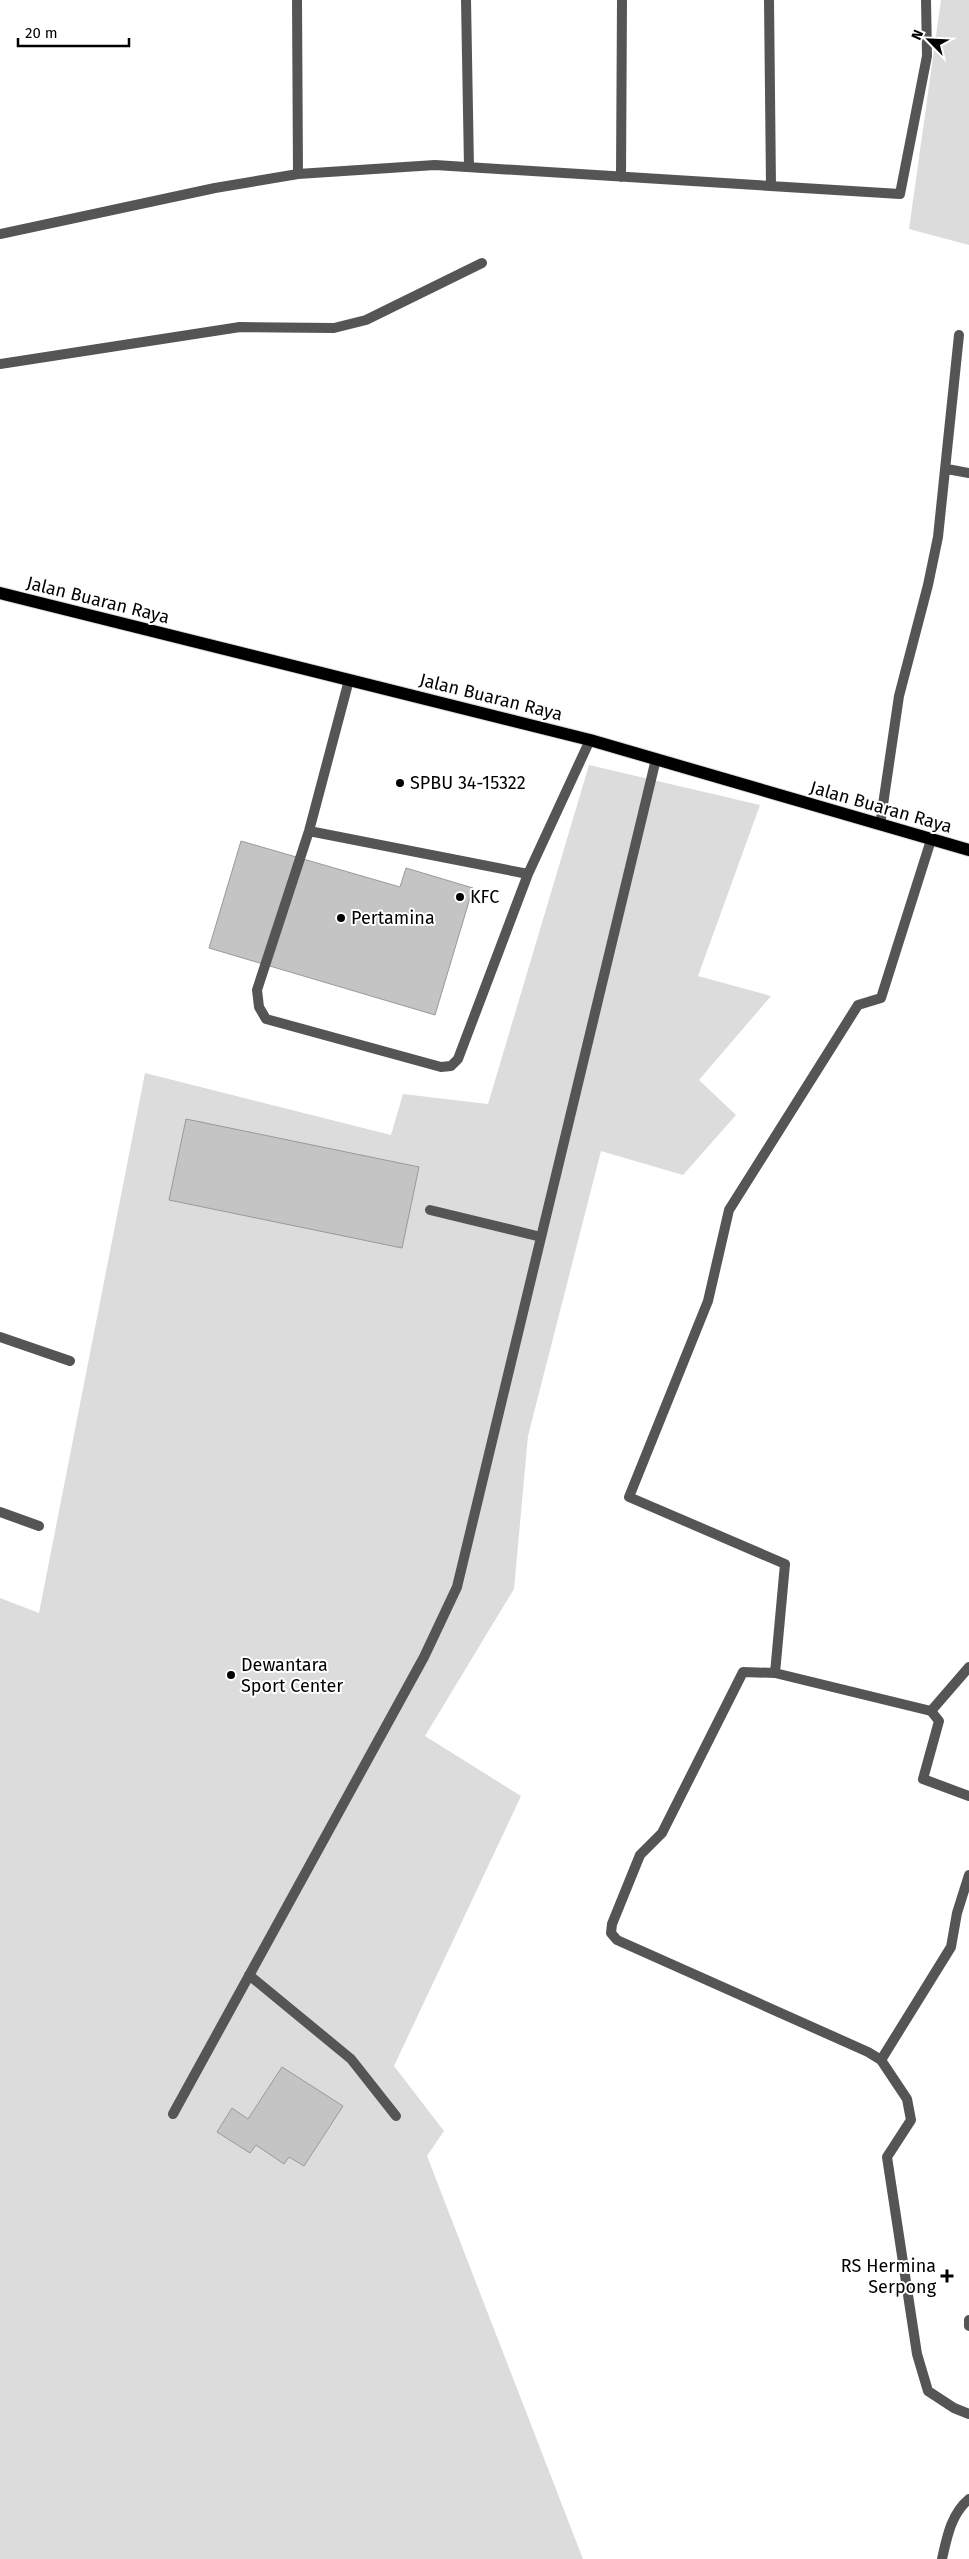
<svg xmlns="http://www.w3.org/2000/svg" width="969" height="2559" viewBox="0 0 969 2559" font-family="'Fira Sans',sans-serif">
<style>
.green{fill:#dcdcdc}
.building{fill:#c4c4c4;stroke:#999}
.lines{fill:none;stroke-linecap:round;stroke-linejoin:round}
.primary-casing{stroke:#dbdbdb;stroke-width:14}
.service{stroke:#555;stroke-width:10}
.minor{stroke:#555;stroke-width:10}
.primary{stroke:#000;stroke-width:12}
.poi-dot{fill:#000;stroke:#fff;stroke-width:2}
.labels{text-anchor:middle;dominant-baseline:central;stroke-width:4;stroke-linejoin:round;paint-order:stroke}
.street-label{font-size:18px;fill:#000;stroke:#fff}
.poi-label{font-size:18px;fill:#000;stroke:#fff;text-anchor:start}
</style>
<rect width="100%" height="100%" fill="#fff"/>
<!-- green -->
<path class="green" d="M941 0H969V245L909 229Z
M589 765 760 805 698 976 771 996 699 1080 736 1115 683 1175 601 1151 528 1436 514 1589 425 1736 521 1796 394 2066 444 2131 427 2156 583 2559H0V1598L39 1613 145 1073 391 1135 403 1094 488 1104Z"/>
<!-- building -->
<path class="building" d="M241 841 400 887 406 868 473 888 435 1015 209 948Z
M186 1119 419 1167 402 1248 169 1200Z
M282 2067 343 2106 304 2166 289 2157 284 2164 256 2145 250 2153 217 2132 232 2108 248 2119Z"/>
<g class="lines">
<!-- primary casing -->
<g class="primary-casing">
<path id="primary" d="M0 593 590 740 969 850"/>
</g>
<!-- service -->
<path class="service" d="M0 364 240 327 334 328 366 320 482 263
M349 680 309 831 257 990 259 1007 266 1019 441 1067 451 1066 458 1059 528 874 590 740
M309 831 528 874
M430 1210 541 1237
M931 1711 969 1667
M249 1975 351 2059 396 2116
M173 2114 424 1657 457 1587 656 759
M969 2320V2326"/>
<!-- minor -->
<path class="minor" d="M297 0 298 174
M466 0 469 167
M769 0 771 186
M621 177 622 0
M0 234 215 188 298 174 435 165 900 194 927 56 926 0
M947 469 969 473
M880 825 899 696 928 585 938 537 959 335
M931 840 881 998 858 1005 729 1210 708 1301 629 1497 785 1564 775 1673 931 1711 939 1721 923 1779 969 1796
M0 1337 70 1361
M0 1512 39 1526
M775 1673 743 1672 662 1833 640 1855 612 1924 611 1933 617 1940 868 2052 881 2060 907 2099 911 2120 887 2157 917 2354 928 2391 954 2408 969 2414
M881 2060 951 1947 957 1913 969 1875
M942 2559C947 2537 951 2514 969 2499"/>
<!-- primary -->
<use href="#primary" class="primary"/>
</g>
<!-- markers -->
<g class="poi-dot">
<circle cx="400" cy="783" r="5"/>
<circle cx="460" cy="897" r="5"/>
<circle cx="341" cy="918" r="5"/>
<circle cx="231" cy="1675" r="5"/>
<path d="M944.5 2268.5h5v5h5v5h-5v5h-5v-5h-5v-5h5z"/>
</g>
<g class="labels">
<!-- street labels -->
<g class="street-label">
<text transform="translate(98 600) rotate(14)">Jalan Buaran Raya</text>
<text transform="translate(491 697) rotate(14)">Jalan Buaran Raya</text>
<text transform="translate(881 807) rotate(16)">Jalan Buaran Raya</text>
</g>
<!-- poi labels -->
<g class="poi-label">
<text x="410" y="783">SPBU 34-15322</text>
<text x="470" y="897">KFC</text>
<text x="351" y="918">Pertamina</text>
<text x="241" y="1665">Dewantara<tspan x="241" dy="21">Sport Center</tspan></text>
<text x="936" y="2266" text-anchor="end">RS Hermina<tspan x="936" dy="21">Serpong</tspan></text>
</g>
</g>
<!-- north arrow -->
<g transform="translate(929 40) rotate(294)" stroke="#ffffff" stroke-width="4" paint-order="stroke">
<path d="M0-4L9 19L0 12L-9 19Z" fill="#000000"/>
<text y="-8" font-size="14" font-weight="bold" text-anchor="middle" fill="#000000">N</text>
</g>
<!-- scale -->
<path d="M18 38v8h111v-8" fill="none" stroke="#000000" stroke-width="2.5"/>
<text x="25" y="38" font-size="15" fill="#000000" stroke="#ffffff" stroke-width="4" paint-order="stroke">20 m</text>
</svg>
